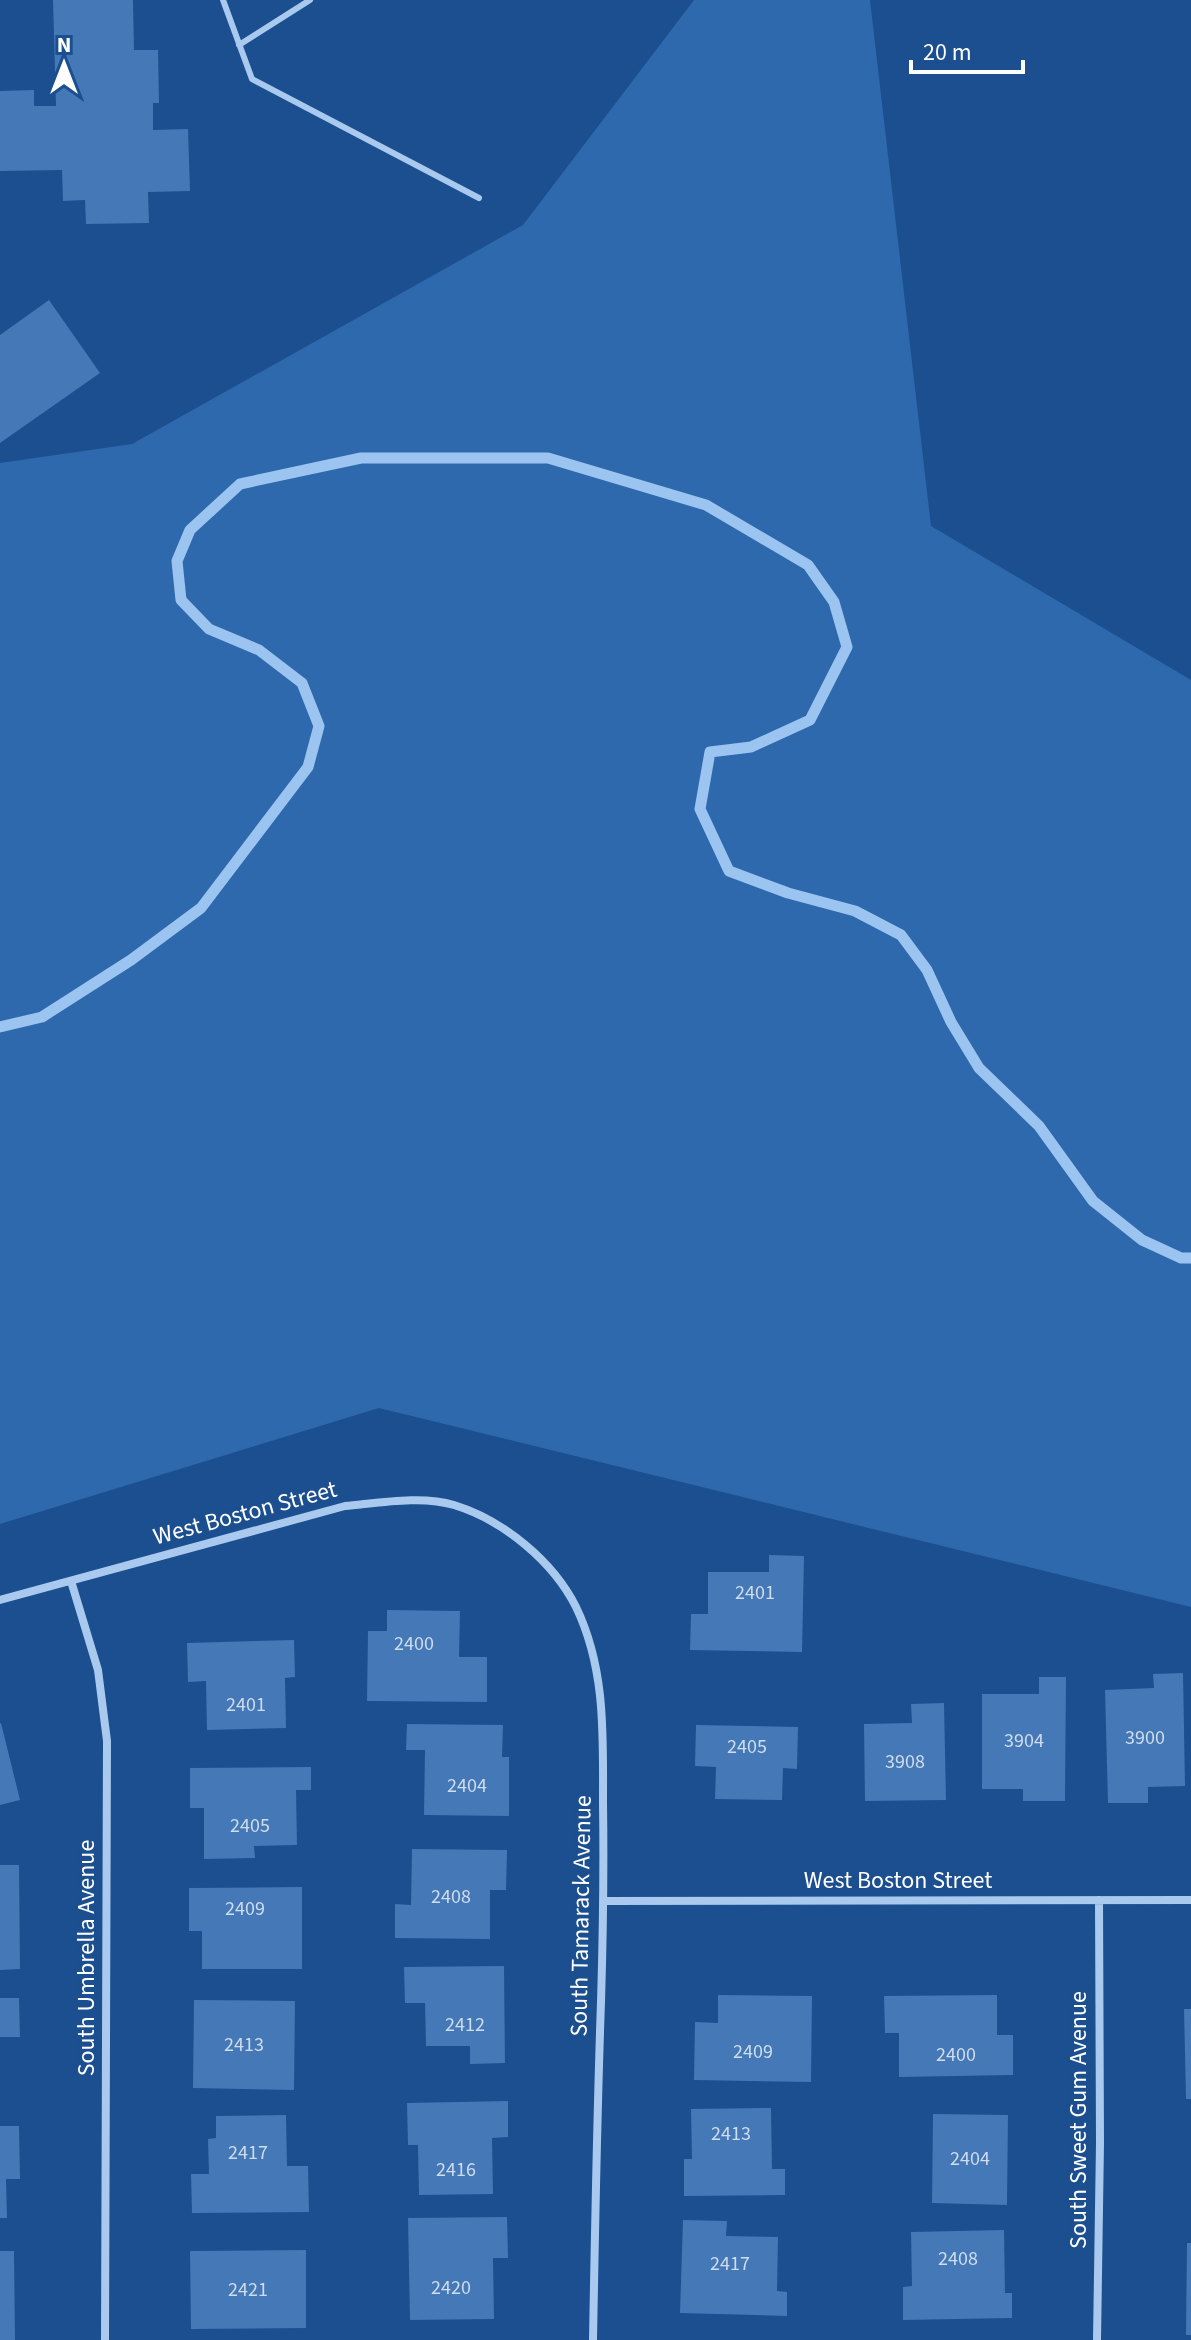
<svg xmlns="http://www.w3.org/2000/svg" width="1191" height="2340" viewBox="0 0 1191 2340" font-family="'Source Sans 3',sans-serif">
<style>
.green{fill:#2e69ad}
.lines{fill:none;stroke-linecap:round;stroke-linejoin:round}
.stream{stroke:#9cc4f0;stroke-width:11}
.building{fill:#4478b7}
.service{stroke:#a9c9ee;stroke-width:6}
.minor{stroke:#a9c9ee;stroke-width:8}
.labels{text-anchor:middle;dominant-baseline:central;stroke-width:7;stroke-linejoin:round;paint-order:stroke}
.number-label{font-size:20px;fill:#d0dded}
.street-label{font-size:24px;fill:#fff;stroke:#1b4f8f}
</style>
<rect width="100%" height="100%" fill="#1b4f8f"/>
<!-- green -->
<path class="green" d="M694 0H870L931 526 1191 680V1607L379 1408 0 1524V463L132 444 523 225Z"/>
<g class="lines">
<!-- stream -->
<path class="stream" d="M0 1027 42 1017 131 960 201 908 308 767 319 726 302 683 259 650 209 629 181 600 177 561 190 530 240 484 361 458H548L706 505 808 565 834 602 847 647 810 720 751 747 710 752 700 809 729 871 788 893 855 911 901 935 927 970 951 1022 979 1068 1039 1126 1093 1201 1142 1240 1181 1258H1191"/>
</g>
<!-- building -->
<path class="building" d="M53 0H133L134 50H158L159 103H153V130L188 129 190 191 148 192 149 223 86 224 85 200 63 201 62 170 0 171V91L34 90V106H56Z
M49 300 100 373 0 443V335Z
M769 1555 804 1556 802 1652 690 1650 691 1614H708V1572H769Z
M387 1610 460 1611 459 1657H487V1702L367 1701 368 1631H387Z
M294 1640 295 1677 285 1678 286 1728 207 1730 206 1681 188 1682 187 1643Z
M1183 1673 1185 1786 1148 1787V1803H1108L1105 1690 1154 1688 1153 1674Z
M1039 1677H1066L1065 1801H1023V1789H982V1694H1039Z
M944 1703 946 1800 865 1801 864 1724 912 1723 911 1704Z
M1 1723 20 1800 0 1805V1724Z
M407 1724 503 1725 502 1757H509V1816L424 1815 425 1750H406Z
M696 1725 798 1727 797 1769 783 1768 782 1800 715 1799 716 1767 695 1766Z
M311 1767V1790H296L297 1845 254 1846 255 1858 204 1859V1808H190V1768Z
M412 1849 507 1850 506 1890H490V1939L395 1938V1904L411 1905Z
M0 1865H19L20 1969 0 1970Z
M302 1887V1969H202V1931H189V1888Z
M504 1966 505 2063 470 2064V2046H426L425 2003H405L404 1967Z
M718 1995 812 1996 811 2082 694 2080 695 2022 718 2023Z
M997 1995V2035H1013V2075L899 2077V2033H885L884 1996Z
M0 1998H19L20 2037H0Z
M194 2000 295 2001 294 2090 193 2088Z
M1184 2009H1191V2099H1186Z
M508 2101V2137L492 2138 493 2194 419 2195 418 2145H408L407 2103Z
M771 2108 772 2169H785V2195L684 2196V2159H692L691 2109Z
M933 2114 1008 2115 1007 2205 932 2203Z
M286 2115 287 2166H308L309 2212 192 2213 191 2174H209L208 2139 216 2138V2116Z
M0 2126H19L20 2179H6L7 2218H0Z
M507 2217 508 2258H493L494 2319 410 2320 408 2218Z
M683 2220 727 2221 726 2236 778 2237 777 2291 787 2292V2316L680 2313Z
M1004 2230 1005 2293H1012V2318L903 2320V2287L912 2286 911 2232Z
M1187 2243H1191V2335H1186Z
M306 2250V2328L191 2329 190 2251Z
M0 2251H14L15 2340H0Z"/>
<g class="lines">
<!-- service -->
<path class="service" d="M223 0 252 79 479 198
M239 45 310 0"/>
<!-- minor -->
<path class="minor" d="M71 1581 98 1670 107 1741 105 2340
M0 1600 345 1506C378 1503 422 1495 454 1505 503 1520 553 1561 576 1607 606 1669 603 1736 603 1803 604 1869 603 1935 601 2002 597 2115 595 2227 593 2340
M604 1901 1191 1900
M1097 2340 1100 2143 1099 1900"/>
</g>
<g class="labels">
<!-- number labels -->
<g class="number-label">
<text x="755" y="1593">2401</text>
<text x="414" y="1644">2400</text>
<text x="246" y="1705">2401</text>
<text x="1145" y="1738">3900</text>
<text x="1024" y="1741">3904</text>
<text x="747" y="1747">2405</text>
<text x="905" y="1762">3908</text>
<text x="467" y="1786">2404</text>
<text x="250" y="1826">2405</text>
<text x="451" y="1897">2408</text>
<text x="245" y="1909">2409</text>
<text x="465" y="2025">2412</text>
<text x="244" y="2045">2413</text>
<text x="753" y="2052">2409</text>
<text x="956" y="2055">2400</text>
<text x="731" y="2134">2413</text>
<text x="248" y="2153">2417</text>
<text x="970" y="2159">2404</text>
<text x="456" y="2170">2416</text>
<text x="958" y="2259">2408</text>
<text x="730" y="2264">2417</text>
<text x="451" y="2288">2420</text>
<text x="248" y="2290">2421</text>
</g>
<!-- street labels -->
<g class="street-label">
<text transform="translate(245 1513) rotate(-15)">West Boston Street</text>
<text x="898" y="1880">West Boston Street</text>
<text transform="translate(581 1916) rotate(-89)">South Tamarack Avenue</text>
<text transform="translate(86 1958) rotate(-90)">South Umbrella Avenue</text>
<text transform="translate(1078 2120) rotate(-90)">South Sweet Gum Avenue</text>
</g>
</g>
<!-- north arrow -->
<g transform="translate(64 64)" stroke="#1b4f8f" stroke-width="6" paint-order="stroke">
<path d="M0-6L14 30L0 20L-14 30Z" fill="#ffffff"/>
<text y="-12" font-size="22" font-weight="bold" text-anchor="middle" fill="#ffffff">N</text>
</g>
<!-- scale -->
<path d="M911 60v12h112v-12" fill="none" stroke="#ffffff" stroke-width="4"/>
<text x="923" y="60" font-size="24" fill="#ffffff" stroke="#1b4f8f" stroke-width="6" paint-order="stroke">20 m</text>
</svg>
